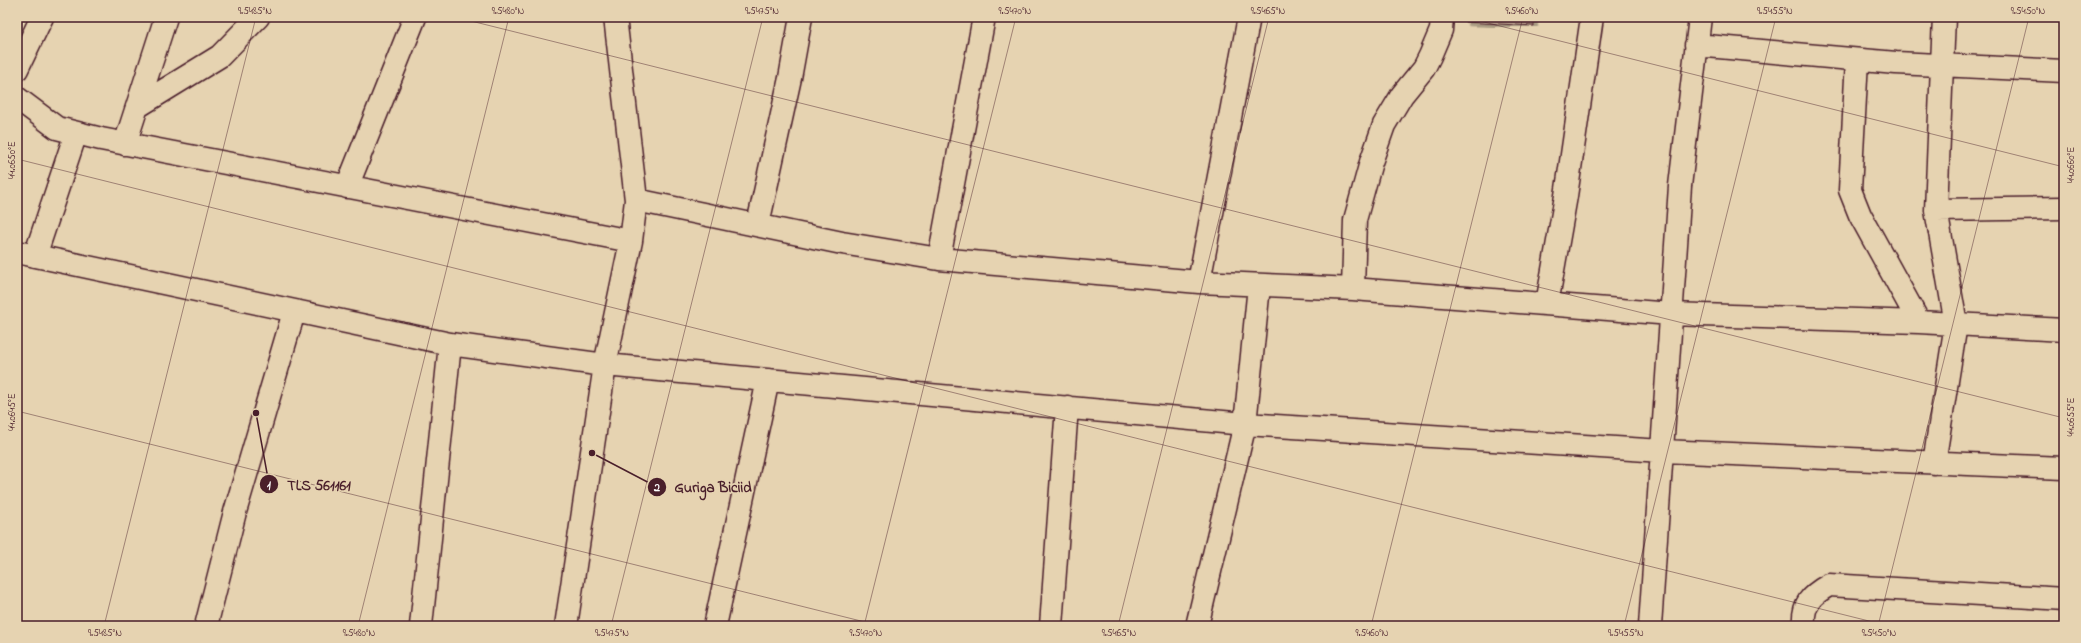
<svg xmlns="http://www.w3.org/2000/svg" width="2081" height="643" viewBox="0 0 2081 643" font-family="'Indie Flower',sans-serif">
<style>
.building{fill:#baa18c;stroke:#4a1f2b;filter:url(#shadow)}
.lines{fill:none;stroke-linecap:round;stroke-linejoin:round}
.minor-casing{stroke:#4a1f2b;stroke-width:25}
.minor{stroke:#e6d3b1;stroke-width:22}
.ticks{fill:none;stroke:#4a1f2b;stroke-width:1;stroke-opacity:0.45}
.leader{fill:none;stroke:#4a1f2b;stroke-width:1.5}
.callout-dot{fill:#4a1f2b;stroke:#e6d3b1;stroke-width:1.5}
.mark-label{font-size:12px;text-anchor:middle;font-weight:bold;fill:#fff}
.callout-label{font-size:15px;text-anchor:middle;font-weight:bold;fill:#4a1f2b;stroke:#e6d3b1;stroke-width:3.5;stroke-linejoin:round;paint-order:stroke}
.neatline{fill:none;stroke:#4a1f2b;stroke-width:1.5}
.ticks-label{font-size:10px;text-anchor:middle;fill:#4a1f2b}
</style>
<defs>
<filter id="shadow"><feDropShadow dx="3.5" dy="3.5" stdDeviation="0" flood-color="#0004"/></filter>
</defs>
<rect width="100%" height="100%" fill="#e6d3b1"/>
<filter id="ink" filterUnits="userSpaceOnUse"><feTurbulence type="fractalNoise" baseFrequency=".025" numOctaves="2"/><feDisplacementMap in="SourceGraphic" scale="8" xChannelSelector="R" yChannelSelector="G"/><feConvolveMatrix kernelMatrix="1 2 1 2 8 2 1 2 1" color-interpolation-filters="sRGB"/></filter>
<g filter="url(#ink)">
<!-- building -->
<path class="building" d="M1465 17H1534V26L1465 22Z"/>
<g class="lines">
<!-- minor casing -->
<g class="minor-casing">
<path id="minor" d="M1696 45 1896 63 2064 71
M1857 60 1850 190 1860 215 1919 322
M17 69 42 17
M17 98 57 128 101 139 631 241
M137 107 220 56 258 17
M125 144 166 17
M347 187 415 17
M636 200 842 243 939 259 1199 282 1353 289 1671 314 1919 322 2064 330
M1936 210 2064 208
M758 224 790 78 801 17
M17 252 450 344 605 365 1245 424 1662 451 2064 468
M35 256 76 133
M939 259 984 17
M1199 282 1249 17
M1353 289 1355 220 1371 162 1384 125 1402 95 1424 68 1430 56 1441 30 1442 17
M1547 304 1566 196 1592 17
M1934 463 1956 324 1936 210 1944 17
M206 626 235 512 294 312
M421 626 450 344
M566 626 605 365 631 241 636 200 615 17
M715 626 768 380
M1051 626 1067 407
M1197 626 1245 424 1259 286
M1650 626 1680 186 1700 17
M1804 626C1802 604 1811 595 1829 585L2064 599"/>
</g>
<!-- minor -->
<use href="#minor" class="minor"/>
</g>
</g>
<!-- ticks -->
<path class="ticks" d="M455 17 2064 418M1464 17 2064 167M17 159 1889 626M17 411 881 626M104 626 256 17M358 626 509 17M611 626 763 17M864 626 1016 17M1118 626 1269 17M1371 626 1523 17M1624 626 1776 17M1878 626 2029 17"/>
<!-- callouts -->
<path class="leader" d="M256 413L269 484M592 453L657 487"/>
<g class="callout-dot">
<circle cx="256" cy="413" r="4"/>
<circle cx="592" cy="453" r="4"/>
<circle cx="269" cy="484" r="10"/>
<circle cx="657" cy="487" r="10"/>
</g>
<g class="mark-label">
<text x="269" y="489">1</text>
<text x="657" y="491">2</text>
</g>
<g class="callout-label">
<text x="319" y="490">TLS 561161</text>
<text x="713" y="492">Guriga Biciid</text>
</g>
<!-- margin -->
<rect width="2081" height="643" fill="none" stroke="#e6d3b1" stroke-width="44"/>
<rect x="22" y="22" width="2037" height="599" class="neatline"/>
<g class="ticks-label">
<text x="255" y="14">9.5485°N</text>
<text x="508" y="14">9.5480°N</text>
<text x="762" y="14">9.5475°N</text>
<text x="1015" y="14">9.5470°N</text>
<text x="1268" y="14">9.5465°N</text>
<text x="1522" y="14">9.5460°N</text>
<text x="1775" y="14">9.5455°N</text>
<text x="2028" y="14">9.5450°N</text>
<text transform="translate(11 160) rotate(-90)" y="4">44.0650°E</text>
<text transform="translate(2070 165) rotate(-90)" y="4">44.0660°E</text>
<text transform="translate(11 412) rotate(-90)" y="4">44.0645°E</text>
<text transform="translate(2070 417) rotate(-90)" y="4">44.0655°E</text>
<text x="105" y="636">9.5485°N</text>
<text x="359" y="636">9.5480°N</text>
<text x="612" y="636">9.5475°N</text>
<text x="866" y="636">9.5470°N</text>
<text x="1119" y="636">9.5465°N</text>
<text x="1372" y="636">9.5460°N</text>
<text x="1626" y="636">9.5455°N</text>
<text x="1879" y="636">9.5450°N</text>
</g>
</svg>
